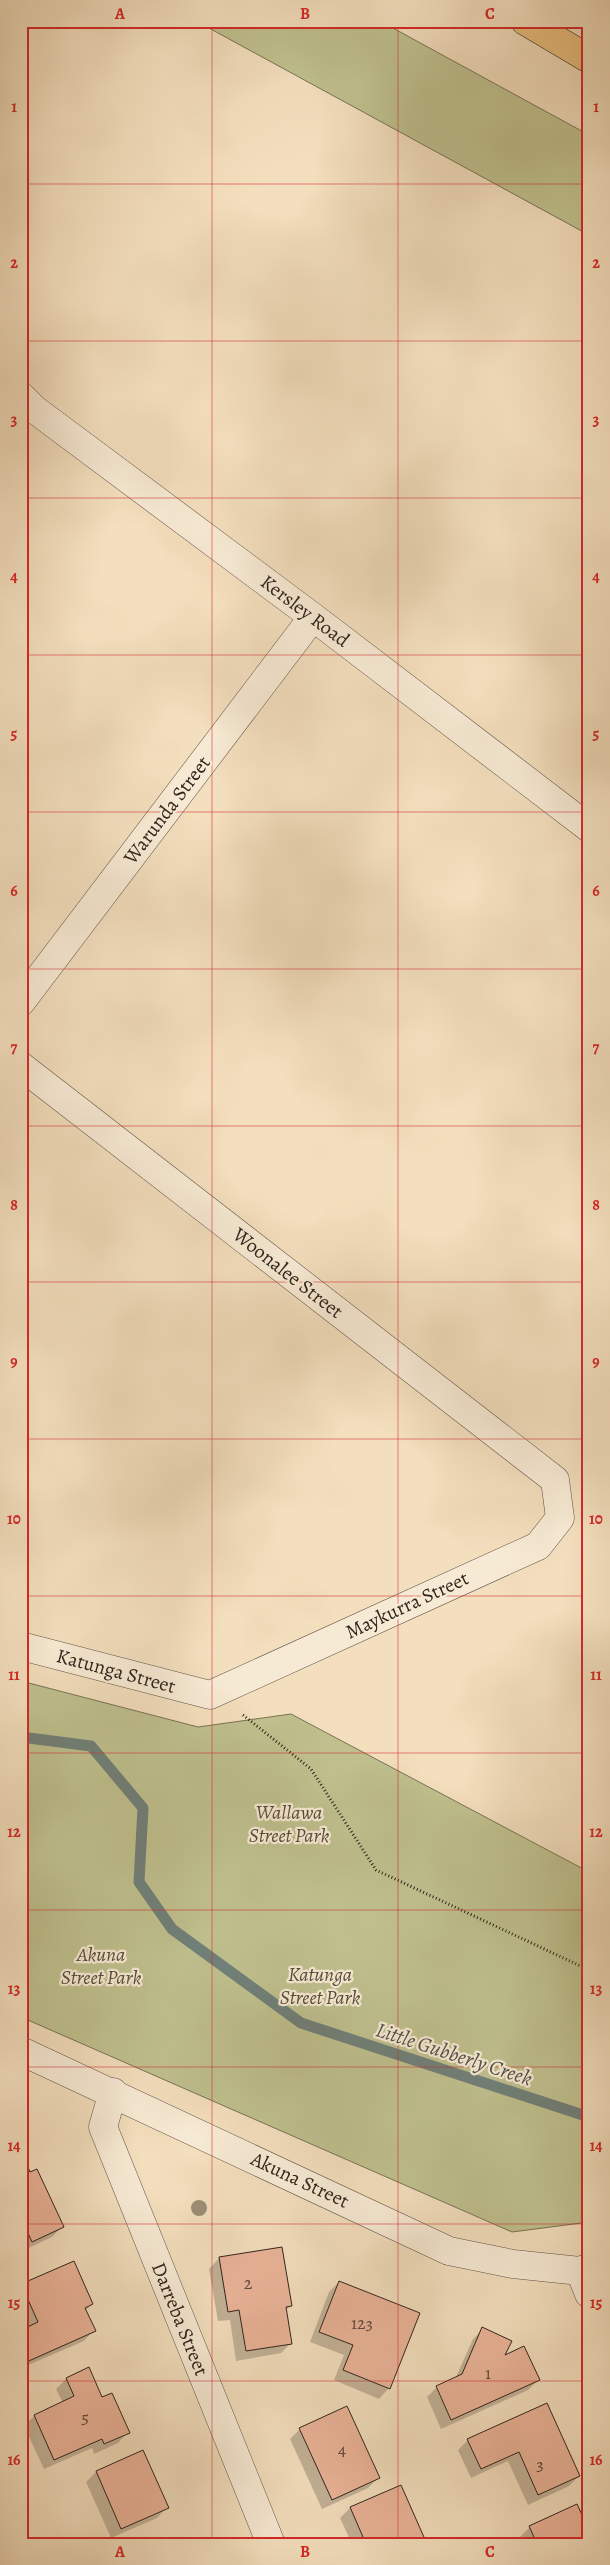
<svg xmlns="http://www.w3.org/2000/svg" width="610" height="2565" viewBox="0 0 610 2565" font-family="Alegreya,serif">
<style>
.green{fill:#bfc08e;stroke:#787256}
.shadow{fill:#0003}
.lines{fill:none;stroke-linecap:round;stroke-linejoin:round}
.stream{stroke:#708079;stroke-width:11}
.building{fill:#eab398;stroke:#30251e}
.street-casing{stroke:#615346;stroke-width:29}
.highway-casing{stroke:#30251e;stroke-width:29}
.path{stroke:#30251e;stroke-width:3;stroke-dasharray:1 2.5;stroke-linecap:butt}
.street{stroke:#f7ead4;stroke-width:28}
.highway{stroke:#eabf7e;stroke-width:28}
.tree{fill:#9c8e75}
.grid{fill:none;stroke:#d62828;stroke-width:1;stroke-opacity:0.55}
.labels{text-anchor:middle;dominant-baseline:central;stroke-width:4.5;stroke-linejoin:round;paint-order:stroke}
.number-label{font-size:18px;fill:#5e483c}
.street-label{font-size:20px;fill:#30251e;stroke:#f7ead4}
.park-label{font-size:20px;font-style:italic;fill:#544c3a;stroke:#f7ead4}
.water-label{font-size:21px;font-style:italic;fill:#50524b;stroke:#f7ead4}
.neatline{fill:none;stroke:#d62828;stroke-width:2}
.grid-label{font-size:16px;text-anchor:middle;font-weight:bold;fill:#d62828}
</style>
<rect width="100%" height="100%" fill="#f3debd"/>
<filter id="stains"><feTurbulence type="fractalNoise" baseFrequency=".004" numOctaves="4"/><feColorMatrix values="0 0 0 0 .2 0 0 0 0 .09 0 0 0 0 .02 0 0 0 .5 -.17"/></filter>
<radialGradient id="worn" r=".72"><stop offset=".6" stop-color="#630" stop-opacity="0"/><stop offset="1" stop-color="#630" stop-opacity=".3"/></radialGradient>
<!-- green -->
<path class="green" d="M196 21H380L589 135V235Z
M21 1681 198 1727 291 1714 589 1872V2222L512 2232 21 2017Z"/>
<!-- shadow -->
<path class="shadow" d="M21 2160 62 2227 52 2237 22 2251Z
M281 2248 291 2305 285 2311 291 2343 281 2353 236 2361 230 2320 218 2321 209 2269 219 2258Z
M339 2282 389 2388 379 2399 334 2380 344 2355 310 2342 329 2292Z
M21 2286 92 2304 85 2311 94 2330 84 2341 21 2368V2331L27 2329 21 2316Z
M483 2329 503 2358 538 2380 528 2390 441 2429 427 2397 437 2387 455 2379 473 2339Z
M88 2369 102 2398 128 2432 118 2443 94 2454 92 2448 44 2469 24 2426 34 2416 63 2403 56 2389 66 2379Z
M547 2405 579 2476 569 2486 528 2505 508 2461 471 2478 458 2450 468 2440Z
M300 2429 378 2478 368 2488 322 2509 290 2439Z
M143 2452 167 2507 157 2518 111 2538 86 2482 96 2472Z
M400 2486 426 2544H352L340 2518 350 2508Z
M530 2527 589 2544H523L520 2537Z"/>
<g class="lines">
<!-- stream -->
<path class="stream" d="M21 1737 91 1746 143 1808 139 1882 172 1929 301 2023 589 2117"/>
</g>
<!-- building -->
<path class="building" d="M24 2158 30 2172 37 2169 64 2227 32 2242 27 2231 21 2233V2159Z
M282 2247 292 2306 286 2307 292 2344 246 2351 239 2310 228 2312 219 2257Z
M74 2261 93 2304 85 2308 96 2331 22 2364 21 2330 38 2322 21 2284Z
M339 2281 420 2313 390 2389 343 2370 353 2345 319 2332Z
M482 2327 512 2341 505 2355 524 2346 540 2380 451 2420 436 2386 462 2374Z
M89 2367 102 2397 112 2393 130 2433 104 2444 102 2439 54 2460 34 2415 74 2396 66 2378Z
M547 2403 580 2476 538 2495 519 2452 481 2469 467 2439Z
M347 2406 380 2478 332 2500 299 2428Z
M143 2450 169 2508 121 2529 96 2471Z
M401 2485 427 2544H366L350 2507Z
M577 2504 589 2530V2544H537L529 2526Z"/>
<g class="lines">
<!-- street casing -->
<g class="street-casing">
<path id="street" d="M21 396 34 409 313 617 589 828
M21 1002 313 617
M21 1066 555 1480 560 1518 538 1546 210 1695 21 1646
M21 2051 449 2251 513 2264 580 2271 589 2267
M113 2092 103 2127 271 2544
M580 2271 589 2294"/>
</g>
<!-- highway casing -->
<g class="highway-casing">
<path id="highway" d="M525 21 589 59"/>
</g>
<!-- path -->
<path class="path" d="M243 1715 311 1769 376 1870 589 1970"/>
<!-- street -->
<use href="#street" class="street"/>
<!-- highway -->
<use href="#highway" class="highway"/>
</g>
<!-- trees -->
<circle class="tree" cx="199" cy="2208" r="8"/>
<!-- grid -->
<path class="grid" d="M212 21V2544M398 21V2544M21 184H589M21 341H589M21 498H589M21 655H589M21 812H589M21 969H589M21 1126H589M21 1282H589M21 1439H589M21 1596H589M21 1753H589M21 1910H589M21 2067H589M21 2224H589M21 2381H589"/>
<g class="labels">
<!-- number labels -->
<g class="number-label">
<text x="248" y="2283">2</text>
<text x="362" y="2323">123</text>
<text x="488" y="2373">1</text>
<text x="85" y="2417">5</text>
<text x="342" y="2449">4</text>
<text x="540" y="2464">3</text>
</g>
<!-- street labels -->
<g class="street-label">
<text transform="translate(305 611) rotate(37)">Kersley Road</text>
<text transform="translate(167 810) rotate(-53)">Warunda Street</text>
<text transform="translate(288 1273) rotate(38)">Woonalee Street</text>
<text transform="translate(407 1605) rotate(-25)">Maykurra Street</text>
<text transform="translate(116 1671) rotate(15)">Katunga Street</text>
<text transform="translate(300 2180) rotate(25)">Akuna Street</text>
<text transform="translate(180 2319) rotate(68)">Darreba Street</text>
</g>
<!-- park labels -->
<g class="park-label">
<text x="289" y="1812">Wallawa<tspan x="289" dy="23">Street Park</tspan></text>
<text x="101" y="1954">Akuna<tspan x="101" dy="23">Street Park</tspan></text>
<text x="320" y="1974">Katunga<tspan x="320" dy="23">Street Park</tspan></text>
</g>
<!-- water labels -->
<g class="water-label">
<text transform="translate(454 2054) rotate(18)">Little Gubberly Creek</text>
</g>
</g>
<!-- margin -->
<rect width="610" height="2565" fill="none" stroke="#f3debd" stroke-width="55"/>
<rect x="28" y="28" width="554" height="2510" class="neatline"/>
<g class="grid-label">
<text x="120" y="19">A</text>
<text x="305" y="19">B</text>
<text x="490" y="19">C</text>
<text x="14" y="112">1</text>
<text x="596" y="112">1</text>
<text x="14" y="268">2</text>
<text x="596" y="268">2</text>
<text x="14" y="425">3</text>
<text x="596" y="425">3</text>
<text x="14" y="582">4</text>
<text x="596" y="582">4</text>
<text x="14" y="739">5</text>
<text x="596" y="739">5</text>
<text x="14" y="896">6</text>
<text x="596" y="896">6</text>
<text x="14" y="1053">7</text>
<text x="596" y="1053">7</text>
<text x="14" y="1210">8</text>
<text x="596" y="1210">8</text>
<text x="14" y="1367">9</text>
<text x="596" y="1367">9</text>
<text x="14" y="1524">10</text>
<text x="596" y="1524">10</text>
<text x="14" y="1680">11</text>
<text x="596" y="1680">11</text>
<text x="14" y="1837">12</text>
<text x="596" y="1837">12</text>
<text x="14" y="1994">13</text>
<text x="596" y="1994">13</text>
<text x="14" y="2151">14</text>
<text x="596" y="2151">14</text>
<text x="14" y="2308">15</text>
<text x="596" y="2308">15</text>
<text x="14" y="2465">16</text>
<text x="596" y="2465">16</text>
<text x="120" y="2557">A</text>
<text x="305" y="2557">B</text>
<text x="490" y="2557">C</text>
</g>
<rect width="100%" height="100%" filter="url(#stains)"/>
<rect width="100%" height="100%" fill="url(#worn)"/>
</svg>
